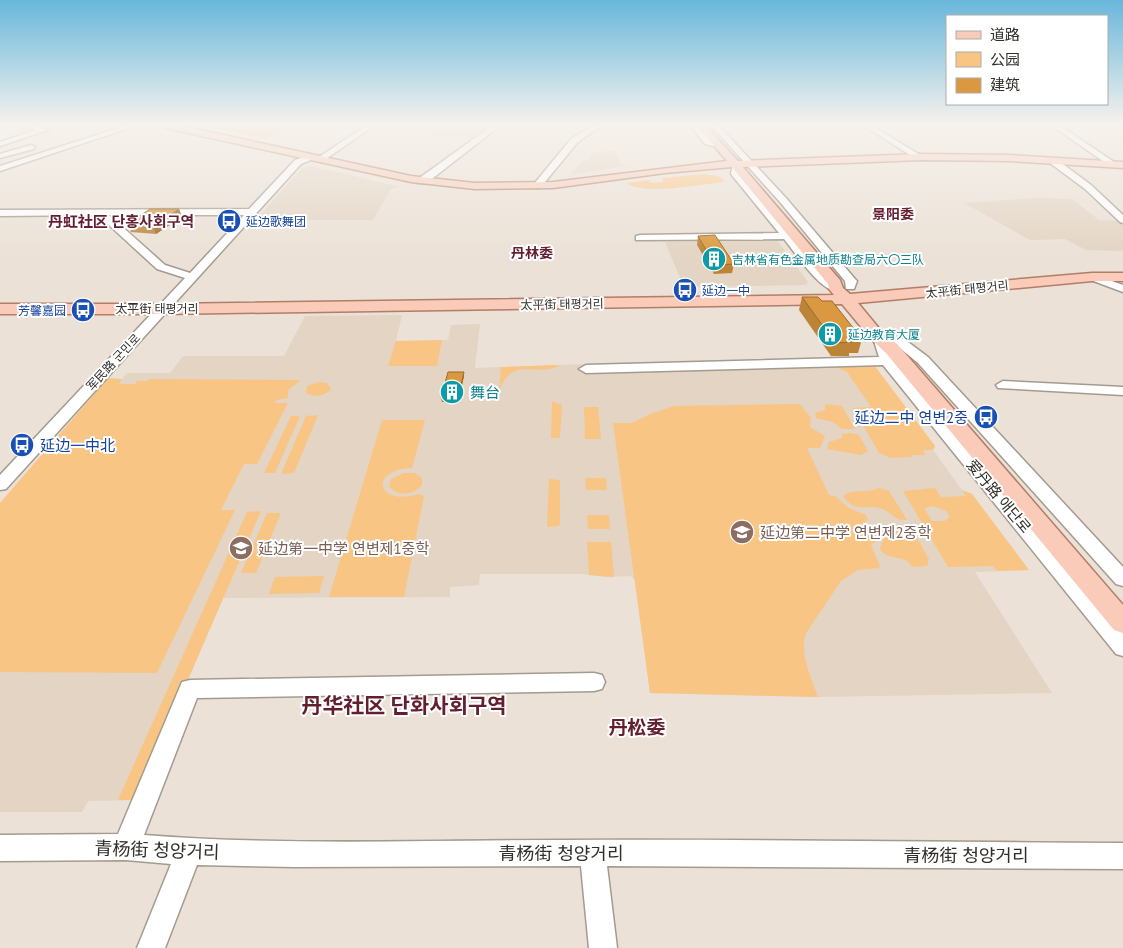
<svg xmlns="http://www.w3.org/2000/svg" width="1123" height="948" viewBox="0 0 1123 948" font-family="'PT Sans','Noto Sans SC','Noto Sans KR',sans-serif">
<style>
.built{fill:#e3d4c3}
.green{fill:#f9c584;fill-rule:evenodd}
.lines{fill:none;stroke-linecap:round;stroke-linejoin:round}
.minor-casing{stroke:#a49b90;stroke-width:3}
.major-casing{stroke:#b17e67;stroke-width:3}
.minor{fill:#fff;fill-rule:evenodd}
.major{fill:#f9cbb8;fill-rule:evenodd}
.wall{fill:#bb8437}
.shaded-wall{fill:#996b2d}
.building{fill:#da9940;stroke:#996b2d}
.labels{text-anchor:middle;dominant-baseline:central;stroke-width:4;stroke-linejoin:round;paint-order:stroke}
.far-transit-label{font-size:12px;fill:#164399;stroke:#fff;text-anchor:start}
.far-culture-label{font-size:12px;fill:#0d838f;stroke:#fff;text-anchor:start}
.far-street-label{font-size:12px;fill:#322f2a;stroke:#fff}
.far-neighbourhood-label{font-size:14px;font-weight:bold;fill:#631e30;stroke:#fff}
.far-quarter-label{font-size:15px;font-weight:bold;fill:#631e30;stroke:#fff}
.culture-label{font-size:15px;fill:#0d838f;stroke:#fff;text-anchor:start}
.transit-label{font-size:15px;fill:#164399;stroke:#fff;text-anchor:end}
.street-label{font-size:15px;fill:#322f2a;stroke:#fff}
.education-label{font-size:15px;fill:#785e54;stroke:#fff;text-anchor:start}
.near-street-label{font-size:18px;fill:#322f2a;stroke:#fff}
.near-neighbourhood-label{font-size:19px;font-weight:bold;fill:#631e30;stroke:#fff}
.near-quarter-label{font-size:21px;font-weight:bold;fill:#631e30;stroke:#fff}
</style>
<rect width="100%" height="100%" fill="#ebe1d6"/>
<!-- built -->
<path class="built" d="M402 125H493L477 139 393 132Z
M616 151 620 162 627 166 571 175 582 161 589 160 594 152Z
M311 166 400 187 391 189 373 220H256L302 168Z
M1036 198 1072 199 1099 220 1119 221 1123 225V251L1086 250 1065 239 1030 240 964 203Z
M776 239 808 282 806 285 684 287 665 242Z
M402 315 396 341 448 340 451 325 480 324 475 368 586 364 587 371 874 365 935 446 933 450 962 490 972 494 1029 570 975 572 1052 693 818 697 650 693 636 581 631 576 605 577 583 574H480L479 585 450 587V597L223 598 136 800 88 801 82 812H0V522L127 373H170L183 356H284L305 316Z"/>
<!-- green -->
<path class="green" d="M210 125H298L264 139 207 126Z
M703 174 719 176 725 182C701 184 644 196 626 183L649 180 652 183 663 182V178Z
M442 340 437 366H388L396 341Z
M560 365C538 379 513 354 499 391L501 367Z
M874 365 935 446 933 450H923L925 455H911L912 457 891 458 879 453 853 408 871 407 847 372 834 366Z
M108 378 122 379 119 384H135L137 381H147L149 379 301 380 288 390V398L276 400 275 403H288L257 464H244L221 510H235L157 673 0 672V503Z
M319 382 327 383 331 389C325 396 315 398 306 393L307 386Z
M552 401 562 405 560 436 559 438H551Z
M800 404 811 418 810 427 825 436 820 448H807L829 495 835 496 849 508 866 515 868 520 859 525C863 534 873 532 878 539L871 545 880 566 879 568 858 570 841 581 806 633C799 653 811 677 818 697L650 693 613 423H632L650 414 674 406Z
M825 404 842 406 855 429H842L833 422 816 418 815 413 825 410Z
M584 407H598L601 439H585Z
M318 415 294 473 281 474 306 416Z
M291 416H300L275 473H264Z
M382 420H425L412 468C369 469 375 507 419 494L424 496 404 597H329Z
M850 433 859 435 868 451 861 455 827 449 829 442 842 438V434Z
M404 473H415L422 478V485C415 494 401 497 391 489L389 486 391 479Z
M585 478H606L607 490H586Z
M549 479 559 480 560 482V523L559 526 547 527Z
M879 488 889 491 907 520C892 521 892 511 879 508 865 504 855 514 843 496 853 488 867 494 879 488Z
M935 488 941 497 966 496 962 490 972 494 1029 570 997 571 993 566 948 567 903 491ZM933 506 946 511 950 517 945 521H932L924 508Z
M261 511 136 800H118L247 512Z
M267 513H281L256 573H241Z
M587 515H609L610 529H588Z
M910 526 929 559 927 566 912 567C905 553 888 562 880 549L887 527Z
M587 542H611L614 577 589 575Z
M324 576 319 593 269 594 275 577Z"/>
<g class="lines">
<!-- minor casing -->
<g class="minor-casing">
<path id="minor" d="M19 125H32L48 130 0 146V142L36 130Z
M128 125H138L0 171V166Z
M367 125H375L323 161 316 159Z
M493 125H501L433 178 424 183H418V179Z
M594 125H602L577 143 540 188H534V184L571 139Z
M690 125H697L711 140 721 145 717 147 705 144Z
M711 125H718L786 198 855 279 857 281 854 289H846L845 281 780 202Z
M863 125H871L920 155 913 157Z
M1051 125H1059L1114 162 1107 164Z
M31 145 35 147 34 149 0 158V154Z
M310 155H313V159L301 164 6 489 0 490V475L185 278 157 269 98 215 0 216V210L249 209 295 160ZM109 215H244L190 273 165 265Z
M1050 159H1056L1091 185 1123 215V223L1120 222 1085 189 1050 163Z
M733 163H739V174L831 282 842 289 840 291C823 296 795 252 784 239L636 240V236L640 235 779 233 731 174Z
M1092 274 1123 285V292L1088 279 1087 277Z
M880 337 886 341 893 360 1123 633V656L1116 654 883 365 586 373 579 369 586 365 879 357 874 341Z
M900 338 904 339 928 357 1123 567V586L1116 584 918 363 896 345 894 342 896 339Z
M1003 381 1123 387V395L998 388 996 385Z
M594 673 602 675 605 682 602 689 594 691 197 698 144 835C284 846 426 840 567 840 752 839 938 842 1123 843V869L607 866 617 948H589L581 866 295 867 197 865 165 948H137L171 864 126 860 0 861V835L118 834 179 689 182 682 190 680Z"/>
</g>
<!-- major casing -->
<g class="major-casing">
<path id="major" d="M161 125H178L411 176 475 183 553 182 727 161 696 125H705L738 161 921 154 1009 155 1123 162V168L1009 161 921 160 743 167 840 280 843 288 850 294 1092 273H1123V281H1092L858 303 882 332 898 345 1123 605V633L1114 630 886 353 871 339 842 304 162 314H0V304H162L834 295 829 289 828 284 732 167 665 173 553 188 475 189 411 182 165 128Z"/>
</g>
<!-- minor -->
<use href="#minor" class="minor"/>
<!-- major -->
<use href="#major" class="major"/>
</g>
<!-- wall -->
<path class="wall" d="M179 209 182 217 156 234 131 232 128 224Z
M698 236 734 264 732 273 714 274 697 245Z
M802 297 822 301 862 339 858 353H849V356H831L799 310Z
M464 376 458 402H442L441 398Z"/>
<!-- shaded-wall -->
<path class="shaded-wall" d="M179 209 182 217 156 234 153 226Z
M464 372V376L458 402V399Z"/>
<!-- building -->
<path class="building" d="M150 209H179L153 226 128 224Z
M715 235 734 264 715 265 698 236Z
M802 297H818L822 301H832L862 339 850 340 852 342 835 343Z
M448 372H464L458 399 441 398Z"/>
<!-- sky -->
<linearGradient id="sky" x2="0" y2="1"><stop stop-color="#68b7db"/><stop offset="0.48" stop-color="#f6f2ed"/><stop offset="1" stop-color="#f6f2ed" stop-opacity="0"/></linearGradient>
<rect width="1123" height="258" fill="url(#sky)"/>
<!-- icons -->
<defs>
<g id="bus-disc" transform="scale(1.25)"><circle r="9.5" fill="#1a4fb4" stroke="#fff"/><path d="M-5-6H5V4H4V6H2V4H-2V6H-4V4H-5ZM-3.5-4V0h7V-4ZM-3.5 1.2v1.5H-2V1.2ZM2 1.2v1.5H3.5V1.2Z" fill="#fff"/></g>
<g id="building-disc" transform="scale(1.25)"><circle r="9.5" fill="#0f9aa8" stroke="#fff"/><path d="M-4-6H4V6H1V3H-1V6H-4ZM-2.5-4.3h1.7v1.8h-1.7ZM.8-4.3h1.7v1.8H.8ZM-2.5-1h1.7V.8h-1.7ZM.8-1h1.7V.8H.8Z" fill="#fff"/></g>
<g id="school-disc" transform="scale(1.25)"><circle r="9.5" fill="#8d6e63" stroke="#fff"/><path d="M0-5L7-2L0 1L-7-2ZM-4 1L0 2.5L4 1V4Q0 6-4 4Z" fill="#fff"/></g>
</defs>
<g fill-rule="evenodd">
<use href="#bus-disc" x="229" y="221"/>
<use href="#building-disc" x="714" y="259"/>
<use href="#bus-disc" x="685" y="290"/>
<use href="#bus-disc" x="83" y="310"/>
<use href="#building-disc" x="830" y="334"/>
<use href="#building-disc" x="452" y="392"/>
<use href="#bus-disc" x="986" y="417"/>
<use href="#bus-disc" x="22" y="445"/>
<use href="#school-disc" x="742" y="532"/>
<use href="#school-disc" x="241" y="548"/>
</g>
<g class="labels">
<!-- far-transit labels -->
<g class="far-transit-label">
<text x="246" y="221">延边歌舞团</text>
<text x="702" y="290">延边一中</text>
<text x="66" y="310" text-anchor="end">芳馨嘉园</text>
</g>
<!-- far-culture labels -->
<g class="far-culture-label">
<text x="732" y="259">吉林省有色金属地质勘查局六〇三队</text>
<text x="848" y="334">延边教育大厦</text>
</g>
<!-- far-street labels -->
<g class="far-street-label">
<text transform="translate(967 289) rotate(-6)">太平街 태평거리</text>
<text transform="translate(562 304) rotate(-1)">太平街 태평거리</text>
<text x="157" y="308">太平街 태평거리</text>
<text transform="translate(113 362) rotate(-47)">军民路 군민로</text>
</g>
<!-- far-neighbourhood labels -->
<g class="far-neighbourhood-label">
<text x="893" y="214">景阳委</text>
<text x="532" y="253">丹林委</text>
</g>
<!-- far-quarter labels -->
<g class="far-quarter-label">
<text x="121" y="221">丹虹社区 단홍사회구역</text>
</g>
<!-- culture labels -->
<g class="culture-label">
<text x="470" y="392">舞台</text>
</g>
<!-- transit labels -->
<g class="transit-label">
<text x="968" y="417">延边二中 연변2중</text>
<text x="40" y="445" text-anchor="start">延边一中北</text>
</g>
<!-- street labels -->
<g class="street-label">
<text transform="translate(999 496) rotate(50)">爱丹路 애단로</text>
</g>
<!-- education labels -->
<g class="education-label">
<text x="760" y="532">延边第二中学 연변제2중학</text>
<text x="258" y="548">延边第一中学 연변제1중학</text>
</g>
<!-- near-street labels -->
<g class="near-street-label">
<text transform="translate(157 850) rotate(2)">青杨街 청양거리</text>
<text x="561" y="853">青杨街 청양거리</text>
<text x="966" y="855">青杨街 청양거리</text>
</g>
<!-- near-neighbourhood labels -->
<g class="near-neighbourhood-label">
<text x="637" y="727">丹松委</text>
</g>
<!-- near-quarter labels -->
<g class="near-quarter-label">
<text x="404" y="705">丹华社区 단화사회구역</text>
</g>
</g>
<!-- legend -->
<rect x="946" y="15" width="162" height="90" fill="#ffffff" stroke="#adacaa"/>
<rect x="956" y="31" width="25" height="8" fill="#f9cbb8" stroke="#adacaa"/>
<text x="990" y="40" font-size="15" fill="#322f2a">道路</text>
<rect x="956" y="52" width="25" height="15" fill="#f9c584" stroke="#adacaa"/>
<text x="990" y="65" font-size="15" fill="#322f2a">公园</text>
<rect x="956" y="78" width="25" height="15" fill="#da9940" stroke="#adacaa"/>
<text x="990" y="90" font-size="15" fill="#322f2a">建筑</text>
</svg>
